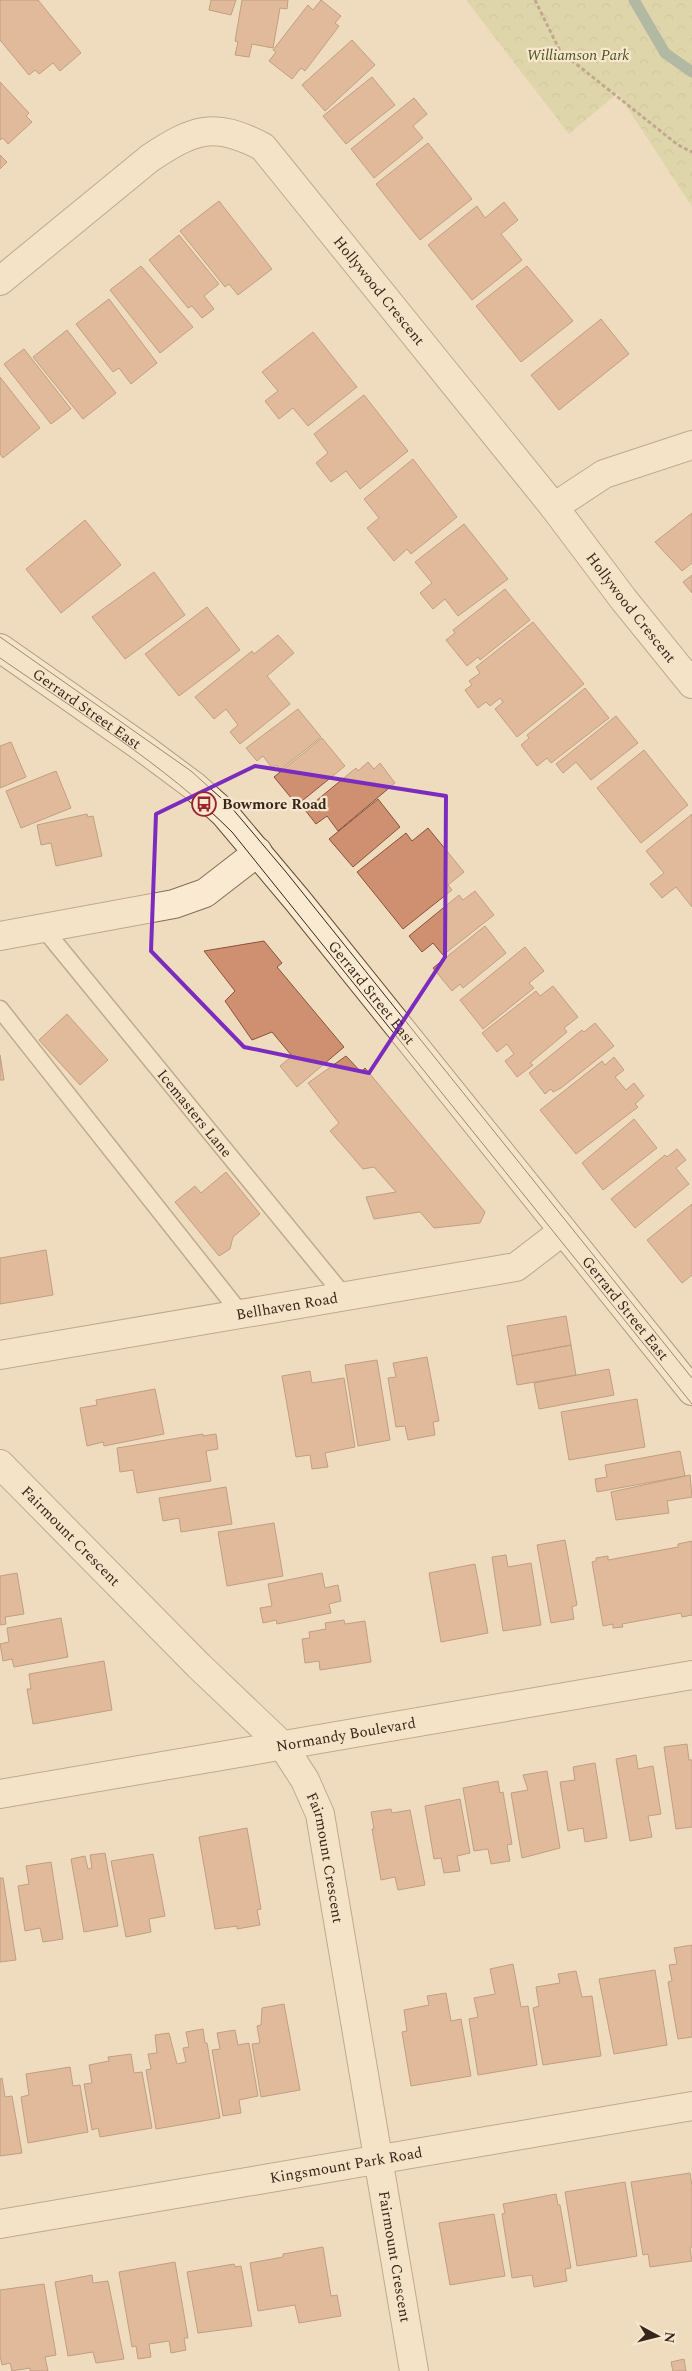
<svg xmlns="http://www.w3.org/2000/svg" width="692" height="2371" viewBox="0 0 692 2371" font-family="Spectral,serif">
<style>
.forest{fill:url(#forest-crowns)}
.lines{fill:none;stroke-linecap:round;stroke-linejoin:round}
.stream{stroke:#698e82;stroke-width:11}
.building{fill:#cf9072;stroke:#88533b}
.lane-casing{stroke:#886c56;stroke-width:19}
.street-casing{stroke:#886c56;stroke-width:30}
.secondary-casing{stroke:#694d3a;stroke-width:30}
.path{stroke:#886c56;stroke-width:3;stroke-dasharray:4 2.5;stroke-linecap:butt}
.lane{stroke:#faead1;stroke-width:16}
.street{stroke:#faead1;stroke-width:28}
.secondary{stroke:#faead1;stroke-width:28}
.tram{stroke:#37261b;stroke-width:1}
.marked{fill:none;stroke:#7b2cbf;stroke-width:4;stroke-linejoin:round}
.labels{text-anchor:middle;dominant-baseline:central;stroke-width:4.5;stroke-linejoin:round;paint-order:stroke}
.park-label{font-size:15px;font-style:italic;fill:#4c5421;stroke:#f6e7ce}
.street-label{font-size:15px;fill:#37261b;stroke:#f6e7ce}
.poi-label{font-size:15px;font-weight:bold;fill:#37261b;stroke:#f6e7ce;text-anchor:start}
</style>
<defs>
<pattern id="forest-crowns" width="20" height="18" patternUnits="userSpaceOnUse" patternTransform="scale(1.25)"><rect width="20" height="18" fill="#cccd92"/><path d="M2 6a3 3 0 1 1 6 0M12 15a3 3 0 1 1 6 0" fill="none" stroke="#b0b07d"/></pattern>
</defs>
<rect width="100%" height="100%" fill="#efdcbe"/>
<!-- forest -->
<path class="forest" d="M466 0H692V207L618 93 569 134Z"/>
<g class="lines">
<!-- stream -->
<path class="stream" d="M634 0 665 53 692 72"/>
</g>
<!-- building -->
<path class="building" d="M0 0H38L81 53 60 71 53 63 39 74 35 70 29 75 0 40Z
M211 0H236L231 15 209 10Z
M242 0H288L287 9 280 8 273 48 252 44 249 57 235 55 238 42 235 41Z
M321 0 341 16 335 23 339 26 305 71 301 68 292 79 269 61 276 52 273 50 308 5 313 10Z
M352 40 375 65 325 111 302 85Z
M372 77 395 105 346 144 323 116Z
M0 82 29 113 26 116 32 122 8 144 3 138 0 140Z
M414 98 427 114 413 126 423 138 374 178 351 149Z
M428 143 472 199 420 240 376 184Z
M0 155 7 162 0 169Z
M219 201 272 269 238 295 229 284 225 287 180 231Z
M504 202 518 220 501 234 522 260 472 300 428 245 477 206 485 218Z
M179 235 219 284 204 296 214 309 202 318 192 306 188 308 149 260Z
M141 266 193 327 160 353 110 290Z
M527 266 573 321 521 362 476 306Z
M109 299 157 363 131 384 119 368 113 372 76 324Z
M601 319 629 354 559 410 531 375Z
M67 330 116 393 83 419 33 357Z
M313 332 357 387 308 426 293 408 279 419 265 401 278 391 262 372Z
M24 349 71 409 51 424 4 364Z
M0 377 40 428 3 458 0 454Z
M364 395 408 451 360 489 346 471 331 482 316 463 328 453 314 434Z
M413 459 457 517 411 554 407 549 394 561 367 528 379 518 364 499Z
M692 513V563L682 571 655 542Z
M85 520 121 565 61 613 26 569Z
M464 524 508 579 458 616 445 599 433 609 420 593 432 583 415 562Z
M154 572 185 615 125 659 92 617Z
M692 575V593L683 582Z
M505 589 530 620 480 660 478 657 467 666 446 640 455 633 453 630Z
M207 607 240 650 179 696 145 654Z
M533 622 584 684 517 737 495 709 503 702 500 698 490 706 486 702 478 708 465 690 472 685 469 681 480 673 476 667Z
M278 635 294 653 267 676 290 704 240 744 230 732 238 725 226 709 214 719 195 697 252 651 254 654Z
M585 688 609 718 551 763 547 758 537 766 521 745 529 738 527 735Z
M298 709 321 737 280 770 276 765 272 768 263 756 257 761 246 748Z
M616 716 638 743 591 780 576 762 563 773 556 764Z
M322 738 345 766 297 805 274 777Z
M11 742 26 777 0 788V746Z
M644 750 688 805 641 843 597 788Z
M368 762 374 769 380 763 395 783 338 831 327 816 316 824 305 810 356 768 358 771Z
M56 771 71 808 21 828 6 791Z
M378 799 400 827 353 867 329 839Z
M87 814 88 817 93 816 102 856 56 866 51 843 41 845 37 825Z
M692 814V907L676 887 662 898 650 884 664 873 646 851Z
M428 828 464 872 448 885 452 890 403 929 357 872 406 833 412 841Z
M475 891 494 915 443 955 433 943 422 952 409 936 459 895 463 900Z
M485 926 506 953 463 988 460 984 452 991 433 968Z
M264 941 282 963 277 967 344 1047 297 1087 280 1066 292 1056 272 1032 252 1040 225 1001 235 991 204 951Z
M525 947 544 971 529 983 534 988 483 1029 460 1000Z
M553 986 578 1017 564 1028 567 1032 530 1063 533 1065 517 1077 505 1061 514 1054 507 1044 497 1052 482 1033 536 991 540 996Z
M67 1014 108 1060 80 1085 39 1040Z
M595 1023 614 1046 561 1088 553 1092 551 1089 545 1094 529 1073 582 1030 584 1032Z
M0 1055 4 1080H0Z
M346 1056 361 1072 365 1068 485 1212 480 1223 434 1228 420 1212 374 1219 366 1197 396 1192 374 1167 363 1169 330 1131 339 1123 308 1083Z
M614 1057 624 1070 615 1077 626 1090 634 1083 644 1096 635 1104 638 1107 576 1154 540 1110 602 1061 605 1065Z
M634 1119 657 1148 603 1190 582 1163Z
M677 1149 686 1160 676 1168 689 1184 635 1228 611 1199 665 1155 667 1157Z
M226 1172 260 1214 233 1237 230 1249 219 1256 175 1202 195 1186 201 1193Z
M692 1204V1275L682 1283 647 1240Z
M46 1250 53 1295 0 1304V1258Z
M566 1316 571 1345 512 1356 507 1326Z
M571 1345 576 1375 517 1385 512 1356Z
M427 1357 439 1421 433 1422 435 1435 408 1440 405 1426 396 1427 388 1378 396 1377 393 1363Z
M377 1360 390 1440 358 1446 345 1365Z
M609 1369 614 1395 539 1409 534 1383Z
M310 1371 312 1383 344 1378 355 1447 325 1453 328 1467 312 1469 310 1455 296 1457 282 1376Z
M155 1389 164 1434 104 1446 103 1442 87 1446 80 1408 97 1405 96 1400Z
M637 1399 645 1447 569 1460 561 1412Z
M203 1434V1436L216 1434 218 1449 206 1451 211 1481 137 1493 133 1470 120 1472 117 1448Z
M680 1451 685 1476 597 1492 595 1479 607 1477 605 1465Z
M690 1475 692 1497 667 1501 669 1513 616 1520 611 1492Z
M226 1487 232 1524 181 1532 179 1518 163 1521 159 1498Z
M274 1523 283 1576 227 1586 218 1532Z
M565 1540 577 1605 572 1607 574 1619 551 1623 537 1545Z
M692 1541V1615L682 1617 681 1613 622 1624 623 1627 613 1628V1624L603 1626 592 1562 596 1561V1558L608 1556V1560L678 1547V1544Z
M506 1555 508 1567 531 1563 541 1625 503 1631 492 1557Z
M475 1564 488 1633 441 1642 429 1573Z
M17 1573 24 1614 5 1617 6 1624 0 1625V1576Z
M322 1573 325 1588 338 1585 341 1601 329 1604 331 1613 277 1624 276 1620 263 1623 260 1608 272 1606 268 1584Z
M61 1618 68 1657 14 1667 12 1659 3 1661 0 1644 9 1642 7 1628Z
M344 1620 345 1624 365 1621 371 1662 320 1670 319 1661 305 1663 302 1639 310 1638 309 1632 326 1629 325 1623Z
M104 1661 112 1710 33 1724 27 1689H31L29 1674Z
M687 1744 689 1760H692V1827L676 1829 664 1747Z
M636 1755 638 1769 653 1766 661 1814 648 1816 652 1837 630 1841 616 1759Z
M595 1763 607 1838 585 1842 583 1828 568 1831 560 1782 575 1780 573 1767Z
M547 1771 560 1848 522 1858 511 1793 528 1790 523 1775Z
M498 1781 500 1793 503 1792 512 1844 507 1845 510 1861 491 1864 488 1849 474 1851 463 1788Z
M460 1799 470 1853 457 1856 460 1871 444 1873 441 1858 434 1859 425 1806Z
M391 1809 392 1813 410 1810 425 1885 398 1890 395 1877 381 1880 372 1829H374L371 1812Z
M247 1828 261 1909 257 1910 260 1925 237 1929V1926L215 1929 199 1837Z
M105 1853 118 1926 84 1932 71 1859 85 1856 88 1869 92 1868 90 1855Z
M153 1854 165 1916 149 1919 151 1932 126 1937 111 1861Z
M51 1862 63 1939 43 1942 40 1928 25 1931 18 1886 29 1884 26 1866Z
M0 1878H3L16 1960 0 1962Z
M692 1945V2037L678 2039 668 1982 672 1981 669 1965 677 1964 674 1948Z
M513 1964 521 2007 528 2006 537 2065 478 2075 469 2019 478 2017 474 1998 495 1994 490 1969Z
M655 1970 667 2045 614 2054 599 1979Z
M576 1971 582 1997 592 1996 601 2056 543 2065 533 2008 539 2006 536 1987 560 1983 558 1974Z
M446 1993 451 2021 461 2019 471 2076 411 2086 402 2032 407 2031 404 2010 429 2005 427 1996Z
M284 2004 300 2090 261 2097 252 2044 260 2043 257 2026 261 2025 262 2008Z
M203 2029 205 2043H207L220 2118 156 2129 146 2070 151 2069 148 2054 157 2053 155 2035 169 2033 177 2064 186 2062 183 2048 189 2047 186 2032Z
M235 2030 238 2045 249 2043 258 2096 239 2100 241 2113 223 2116 212 2050 220 2049 217 2033Z
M131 2054 134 2073 142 2072 152 2128 100 2137 98 2128 92 2130 84 2084 92 2083 89 2065 109 2061 108 2057Z
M70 2067 73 2086 80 2085 88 2132 28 2143 21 2097 29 2095 26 2074Z
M2 2078 5 2097 12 2096 22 2153 0 2156V2079Z
M690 2173 692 2186V2247L690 2248 692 2261 650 2267 648 2254 643 2255 631 2182Z
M625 2182 637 2256 577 2266 565 2192Z
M556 2194 558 2205H560L571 2268 565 2269 567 2281 534 2287 532 2275 512 2278 502 2214 505 2213 503 2204Z
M494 2214 505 2276 450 2285 439 2223Z
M323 2247 331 2296 337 2295 341 2316 299 2323 295 2305 258 2311 250 2263 283 2257V2254Z
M175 2262 188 2338H184L186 2350 171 2353 169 2341 149 2344 151 2357 138 2359 136 2346 132 2347 119 2272Z
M234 2264 235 2267 241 2266 252 2326 198 2333 187 2272Z
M92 2275 93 2283 108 2281 124 2359 96 2363 93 2352 68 2356 55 2282Z
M44 2284 56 2355 45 2357 48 2371H30V2368L12 2371 10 2363 2 2365 0 2355V2290Z
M684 2359 686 2371H673L671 2362Z"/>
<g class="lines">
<!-- lane casing -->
<g class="lane-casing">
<g id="lane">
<path id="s1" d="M44 929 345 1297"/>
<path d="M0 1009 242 1315"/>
</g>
</g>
<!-- street casing -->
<g class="street-casing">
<g id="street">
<path id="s2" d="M0 281 150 158C194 129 214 121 263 147L554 507 624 600 692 684"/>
<path d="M554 507 604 474 692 445"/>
<path d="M0 936 174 904 205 893 258 852"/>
<path id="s3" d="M0 1355 516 1267 563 1231"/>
<path id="s4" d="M0 1464 199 1666 283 1746 305 1780 320 1814 414 2371"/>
<path id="s5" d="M0 1794 692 1675"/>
<path id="s6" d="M0 2224 692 2106"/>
</g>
</g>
<!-- secondary casing -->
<g class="secondary-casing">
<g id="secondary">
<path id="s7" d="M0 648 143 748 194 786 224 813 298 901 692 1391"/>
</g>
</g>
<!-- path -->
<path class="path" d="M535 0 560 51 678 145 692 152"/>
<!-- lane -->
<use href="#lane" class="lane"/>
<!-- street -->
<use href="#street" class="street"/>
<!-- secondary -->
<use href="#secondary" class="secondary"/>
<!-- tram -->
<path class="tram" d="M0 637 191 771 231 807 286 872 692 1378
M0 658C78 712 164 764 232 832L692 1404"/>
</g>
<!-- marked area -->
<path d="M0 0H692V2371H0ZM255 766 446 796 445 957 369 1073 244 1047 151 951 156 814Z" fill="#efdcbe" fill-opacity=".55" fill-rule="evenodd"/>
<path class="marked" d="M255 766 446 796 445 957 369 1073 244 1047 151 951 156 814Z"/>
<!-- icons -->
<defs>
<g id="bus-ring" transform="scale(1.25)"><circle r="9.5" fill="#f6e7ce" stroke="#99242f" stroke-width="1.5"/><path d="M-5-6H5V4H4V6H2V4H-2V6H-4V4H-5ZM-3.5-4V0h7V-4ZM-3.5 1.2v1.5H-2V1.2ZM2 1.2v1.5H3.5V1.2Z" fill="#99242f"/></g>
</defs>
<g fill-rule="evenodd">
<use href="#bus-ring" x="204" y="804"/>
</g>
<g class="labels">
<!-- park labels -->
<g class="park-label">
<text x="578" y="55">Williamson Park</text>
</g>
<!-- street labels -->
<g class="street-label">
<text stroke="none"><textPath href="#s2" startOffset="501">Hollywood Crescent</textPath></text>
<text stroke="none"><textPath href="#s2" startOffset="906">Hollywood Crescent</textPath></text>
<text stroke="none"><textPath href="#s7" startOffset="106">Gerrard Street East</textPath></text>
<text stroke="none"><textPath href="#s7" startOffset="511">Gerrard Street East</textPath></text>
<text stroke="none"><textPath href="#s1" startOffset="238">Icemasters Lane</textPath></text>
<text stroke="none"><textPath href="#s3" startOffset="291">Bellhaven Road</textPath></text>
<text stroke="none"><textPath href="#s7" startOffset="916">Gerrard Street East</textPath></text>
<text stroke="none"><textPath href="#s4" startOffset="101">Fairmount Crescent</textPath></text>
<text stroke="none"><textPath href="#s5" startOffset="351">Normandy Boulevard</textPath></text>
<text stroke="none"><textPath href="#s4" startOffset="521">Fairmount Crescent</textPath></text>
<text stroke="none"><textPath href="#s6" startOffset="351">Kingsmount Park Road</textPath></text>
<text stroke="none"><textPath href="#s4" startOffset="926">Fairmount Crescent</textPath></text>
</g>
<!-- poi labels -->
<g class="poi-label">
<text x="222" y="804">Bowmore Road</text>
</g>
</g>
<!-- north arrow -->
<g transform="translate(657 2336) rotate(97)" stroke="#f6e7ce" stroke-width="4" paint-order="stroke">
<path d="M0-4L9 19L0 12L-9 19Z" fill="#37261b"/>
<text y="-8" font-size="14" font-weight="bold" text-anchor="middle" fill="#37261b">N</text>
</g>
</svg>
